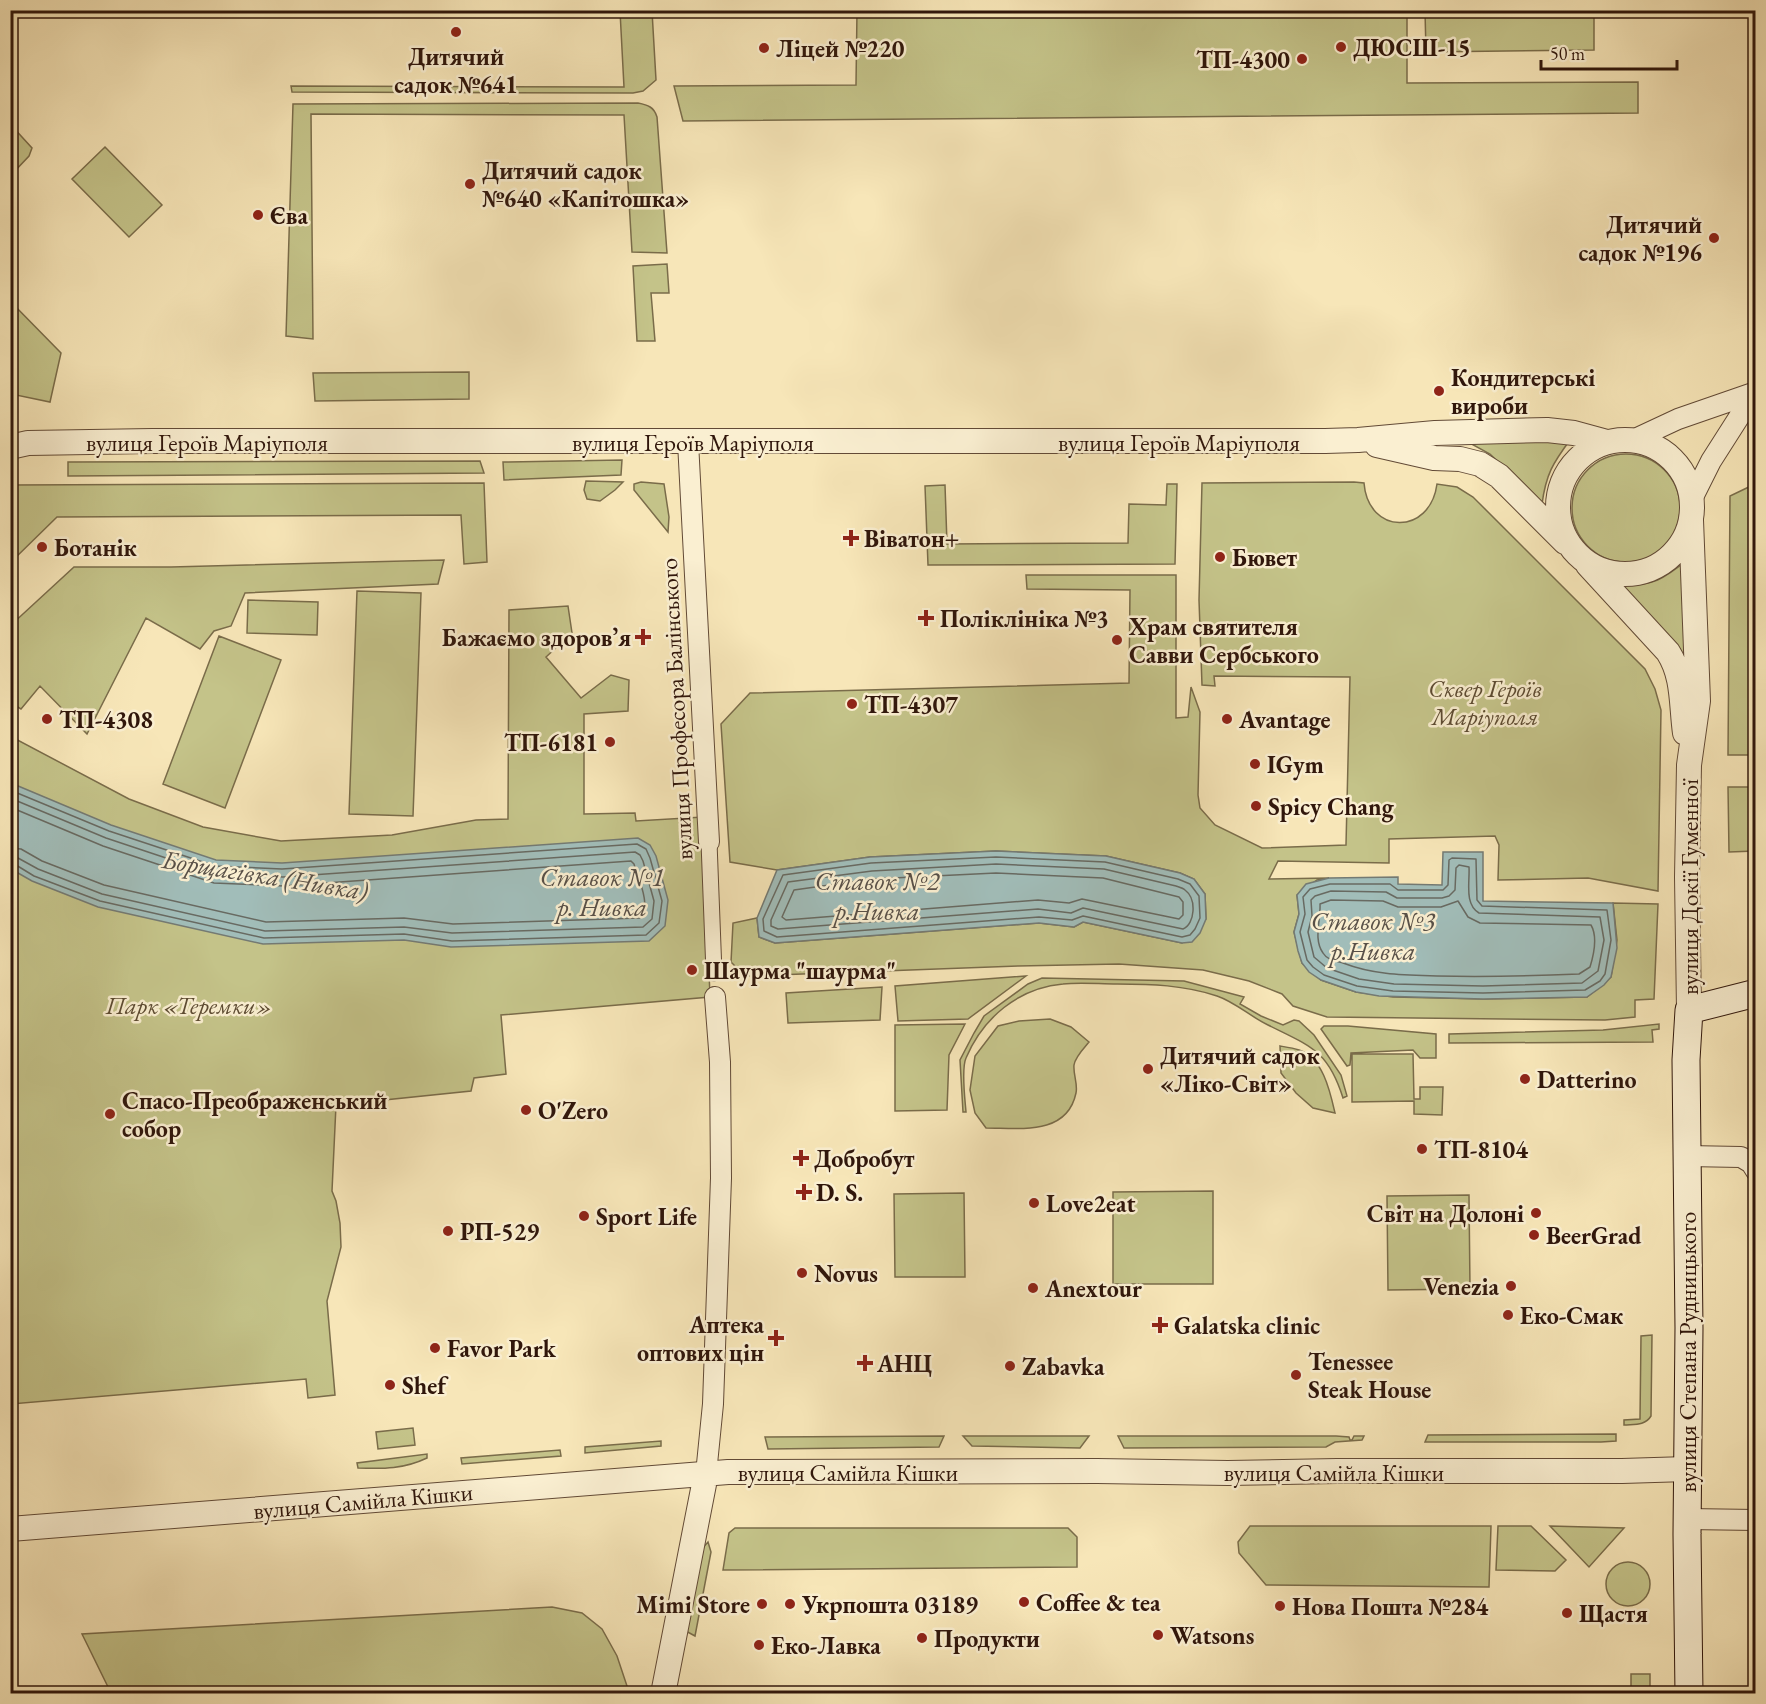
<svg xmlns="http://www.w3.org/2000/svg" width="1766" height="1704" viewBox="0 0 1766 1704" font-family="'EB Garamond',serif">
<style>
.green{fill:#c4c389;stroke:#7a6c4a;stroke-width:1.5}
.water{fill:#a1bdb9;stroke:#747a73;stroke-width:1.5}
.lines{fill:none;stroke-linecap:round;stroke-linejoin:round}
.shore{stroke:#686a62;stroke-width:1.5}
.pedestrian-casing{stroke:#624a36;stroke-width:17}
.minor-casing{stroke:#624a36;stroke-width:22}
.tertiary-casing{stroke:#624a36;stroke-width:26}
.secondary-casing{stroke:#30160b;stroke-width:29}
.pedestrian{stroke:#faefd1;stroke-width:15}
.minor{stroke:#faefd1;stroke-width:20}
.tertiary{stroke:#faefd1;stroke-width:24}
.secondary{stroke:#faefd1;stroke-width:27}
.poi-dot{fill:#8f2418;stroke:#faefd1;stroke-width:2}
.labels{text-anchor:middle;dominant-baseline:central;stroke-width:5;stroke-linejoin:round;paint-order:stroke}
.poi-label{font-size:24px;font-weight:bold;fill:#30160b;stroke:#faefd1;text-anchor:start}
.street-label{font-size:24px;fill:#30160b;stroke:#faefd1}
.park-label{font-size:24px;font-style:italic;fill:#5c4a31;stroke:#faefd1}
.water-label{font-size:26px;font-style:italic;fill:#585048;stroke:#faefd1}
</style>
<rect width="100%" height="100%" fill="#f7e6b8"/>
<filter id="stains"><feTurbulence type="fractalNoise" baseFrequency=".00333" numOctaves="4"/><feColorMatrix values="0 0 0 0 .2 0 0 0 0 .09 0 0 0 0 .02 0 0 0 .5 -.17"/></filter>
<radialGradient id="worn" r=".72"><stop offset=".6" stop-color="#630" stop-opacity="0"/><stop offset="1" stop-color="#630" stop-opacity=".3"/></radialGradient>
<!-- green -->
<path class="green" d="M1407 10V83L1638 82V113L683 121 674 86 856 85 857 11Z
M620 11H652L656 80 643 91 633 93 292 92 291 86 624 87Z
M1425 11H1594V50L1426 52Z
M638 103C648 105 654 107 657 117L667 253 632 252 624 115 311 114 313 339 286 336 293 104Z
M11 125 32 148 29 156 11 175Z
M105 147 162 205 129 237 72 179Z
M667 264 669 293H651L655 341H637L633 266Z
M11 302 61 353 50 402 11 394Z
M469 372V399L315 401 313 373Z
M1570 440C1553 463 1546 474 1542 504L1490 454 1466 441Z
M1572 508a54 54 0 1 1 108 0a54 54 0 1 1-108 0Z
M622 460 621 475 504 480 503 462Z
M480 461 484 473 68 476V462Z
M586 481 623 482 615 490 600 501 587 499 584 490Z
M641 482 664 484 669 517 668 532 634 490V484Z
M1354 482 1364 483C1368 535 1430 536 1437 484L1457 487 1473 497 1645 669 1655 689 1661 710 1658 891 1588 878 1498 880 1499 845 1495 836 1389 839V863L1278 861 1269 879 1329 878 1317 880 1297 895 1299 914 1294 932 1302 963 1321 980 1356 992 1393 997 1483 999 1587 997 1611 977 1617 940 1613 903 1658 904 1654 999 1635 1000V1017L1605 1020 1327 1017 1293 1006 1282 994 1249 981 1203 970 1119 964 1018 966 745 976 731 962 733 923 757 918 759 937 775 943 1039 923 1074 927 1083 922 1182 943 1206 919 1205 894 1194 879 1180 873 1106 856 996 851 870 857 777 870 730 862 721 724 750 693 1129 683 1130 590 1027 589 1026 575H1176V718L1188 717 1191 687 1200 712 1198 795 1200 808 1215 825 1262 848 1346 845 1350 677 1214 676 1215 686 1202 685 1199 600 1202 483Z
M484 483 487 562 464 564 461 515 57 517 11 562V485Z
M1167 484H1177L1175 564 928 565 925 486 945 485 947 544 1128 543 1129 504 1166 505Z
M1755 484V755H1728L1730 496Z
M444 560 438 584 245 593 231 626 214 631 200 649 146 618 87 734 40 686 21 709 11 703V625L74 567H171Z
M1687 560 1689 662 1622 585C1653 586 1664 579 1687 560Z
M357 591 421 593 413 816 349 814Z
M248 600 318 602 317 635 247 633Z
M568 606 572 633 546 657 581 698 611 675 629 680 628 711 584 714V814L635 813 636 821 703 817 710 997 501 1015 506 1074 474 1078 471 1091 336 1105 332 1191 336 1201 340 1223 341 1247 327 1301 335 1395 308 1398 306 1379 11 1404 10 736 129 799 203 827 281 841 392 835 476 820 508 819 509 610Z
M219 636 281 660 225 808 163 784Z
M1728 787H1755V851L1729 852Z
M1026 976 968 1019 898 1021 895 986Z
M1042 978 1184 981 1244 997 1240 1004 1261 1016 1283 1025 1294 1020 1299 1021 1314 1035 1341 1075 1347 1096 1343 1098C1328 1050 1310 1046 1268 1025 1251 1017 1235 1002 1217 996 1184 985 1151 984 1117 984 1099 984 1080 982 1063 984 1018 988 983 1018 966 1058 961 1069 965 1099 966 1112H963L960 1060 974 1033 984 1016 1028 984Z
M882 987 880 1020 788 1023 786 993Z
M1050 1019 1071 1027 1089 1042C1084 1048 1075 1057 1074 1065 1073 1074 1078 1084 1076 1093 1067 1136 1019 1128 986 1128L975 1113 970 1090 975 1056 998 1026 1019 1021Z
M965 1024 949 1055 947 1110 895 1111V1025Z
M1659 1024V1029L1652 1030 1653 1042 1449 1043V1034L1603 1030Z
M1324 1026H1348L1436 1034V1058H1420L1413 1050 1351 1053 1350 1065 1347 1066 1321 1029Z
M1280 1046C1286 1047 1293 1048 1299 1050 1323 1058 1330 1091 1335 1113L1313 1108 1296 1093 1281 1073Z
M1352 1054H1413L1414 1099H1420V1087H1443L1442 1115 1414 1114V1101L1352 1102Z
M1213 1191V1284H1113V1192Z
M964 1193 965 1277H895L894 1194Z
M1469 1195 1470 1289 1388 1290 1387 1196Z
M1652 1335 1651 1416C1645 1426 1634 1424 1624 1425V1420L1640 1419 1641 1336Z
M413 1428 415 1445 378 1449 376 1432Z
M1616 1434V1441L1601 1442H1425L1428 1435Z
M944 1436 939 1447 768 1449 765 1437Z
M963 1436H1089L1080 1448 972 1446Z
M1118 1436H1336L1349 1437 1350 1440H1352L1354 1436H1364L1362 1440 1335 1442 1326 1447 1124 1448Z
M661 1441V1446L585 1453V1447Z
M560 1450 561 1456 462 1464 461 1458Z
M427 1454V1458C404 1469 384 1469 358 1468L357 1463Z
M1250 1526H1491L1489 1587 1266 1585 1239 1553 1238 1542Z
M1498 1526H1531L1566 1560 1555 1571 1496 1570Z
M1550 1526 1624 1528 1589 1567Z
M735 1528H1068L1077 1537V1567L723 1570 729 1533Z
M708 1542 711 1552 695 1636 684 1630 700 1551Z
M1606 1584a22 22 0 1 1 44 0a22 22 0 1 1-44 0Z
M552 1607 582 1613 602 1629 617 1656 627 1686 626 1693H111L82 1634Z
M1631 1674H1650V1693H1631Z"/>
<!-- water -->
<path class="water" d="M11 783 111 825 216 860 282 863 638 838 650 845 656 856 668 900 665 926 649 941 451 947 404 940 263 944 98 907 32 881 11 869Z
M996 851 1106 856 1180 873 1194 879 1205 894 1206 919 1200 933 1192 942 1182 943 1083 922 1074 927 1039 923 775 943 759 937 757 918 777 870 870 857Z
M1443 852H1483V901L1613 903 1617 948 1611 977 1604 985 1587 997 1483 999 1379 996 1356 992 1321 980 1309 972 1302 963 1298 951 1294 932 1299 914 1297 895 1306 884 1329 878 1398 877V884L1442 885Z"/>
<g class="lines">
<!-- shore -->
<path class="shore" d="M10 790 109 831 215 866 282 869 637 844 646 849 650 858 662 901 659 923 646 935 452 941 404 934 264 938 100 901 34 876 16 865 10 864
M10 798 106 838 214 874 283 877 635 852 640 855 643 861 654 901 652 919 643 927 452 933 404 927 265 931 102 894 38 869 18 858 10 857
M10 807 103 846 214 883 284 886 631 861 634 864C638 878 652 906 640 918L453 924 404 918 266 922 104 885 42 861 21 849 10 848
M996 857 1105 862 1178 879 1190 884 1199 896 1200 918 1195 929 1190 935 1182 937 1083 916 1072 920 1039 917 777 937 764 931 763 919 783 875 871 863Z
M1452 858 1476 859 1477 900 1482 906 1607 910 1611 940 1605 974 1600 981 1585 990 1483 993 1393 991 1357 986 1324 975 1313 967 1307 960 1300 932 1305 914 1303 897 1310 889 1330 884H1390L1398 890H1443L1448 885 1449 860Z
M996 864 1104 869 1176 886C1179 887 1183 888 1185 890 1197 899 1195 924 1183 929L1083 908 1071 913 1038 909 778 929 771 926V920L788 882 872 871Z
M1459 865 1469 867C1470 882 1464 904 1479 913L1600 917 1604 940 1598 971 1582 983 1483 986 1394 984 1359 979 1327 968 1314 957 1308 932 1312 916 1311 900 1315 896 1331 891 1386 892 1397 898H1442L1449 896 1455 890 1456 868Z
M996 873 1103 878 1179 897 1183 902V915L1179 919 1082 899 1069 903 1038 900 786 920 782 917 794 890 872 879Z
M1331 900 1383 901 1398 907H1441L1458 901 1468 917 1480 923 1591 925C1598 937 1594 954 1590 967L1579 974C1532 976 1485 977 1437 976 1404 975 1374 975 1343 963 1336 961 1327 960 1323 953 1313 939 1321 920 1320 904Z"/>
<!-- pedestrian casing -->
<g class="pedestrian-casing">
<path id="pedestrian" d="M709 842 714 973"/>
</g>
<!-- minor casing -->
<g class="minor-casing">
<path id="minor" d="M1633 440 1678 419 1756 392
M688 442 709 842
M1692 499 1711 461 1755 392
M1687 1156 1741 1157 1751 1163 1756 1171
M706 1474 713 1404 721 1178 720 1062 715 997
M1687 1519 1756 1520"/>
</g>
<!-- tertiary casing -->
<g class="tertiary-casing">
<path id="tertiary" d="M1558 507a67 67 0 1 1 134 0a67 67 0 1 1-134 0Z
M1377 445 1434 458 1460 459 1480 464 1499 476 1565 542
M10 447 28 443 152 441H1325L1358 440 1435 433 1547 430 1574 433 1607 442
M1588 565 1668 652C1684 677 1681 705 1685 733
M1689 1010 1687 877 1689 765 1698 701 1691 520
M10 1529 728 1472 1097 1471 1228 1473 1337 1471H1622L1687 1469
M663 1694 706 1474"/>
</g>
<!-- secondary casing -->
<g class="secondary-casing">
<path id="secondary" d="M1689 1694 1687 1534 1689 1328 1686 1060 1689 1010 1756 993"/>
</g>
<!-- pedestrian -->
<use href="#pedestrian" class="pedestrian"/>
<!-- minor -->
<use href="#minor" class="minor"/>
<!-- tertiary -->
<use href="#tertiary" class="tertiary"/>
<!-- secondary -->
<use href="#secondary" class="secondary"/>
</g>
<!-- markers -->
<g class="poi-dot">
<circle cx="456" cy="32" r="6"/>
<circle cx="1341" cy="47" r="6"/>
<circle cx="764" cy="48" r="6"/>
<circle cx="1302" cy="59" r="6"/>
<circle cx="470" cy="184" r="6"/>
<circle cx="258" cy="215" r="6"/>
<circle cx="1714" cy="238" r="6"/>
<circle cx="1439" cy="391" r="6"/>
<path d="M848 529h6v6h6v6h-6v6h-6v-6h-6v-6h6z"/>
<circle cx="42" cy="547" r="6"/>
<circle cx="1220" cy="557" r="6"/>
<path d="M923 609h6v6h6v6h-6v6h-6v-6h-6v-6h6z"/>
<path d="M640 628h6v6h6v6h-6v6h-6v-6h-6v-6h6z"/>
<circle cx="1117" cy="640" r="6"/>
<circle cx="852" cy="704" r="6"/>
<circle cx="47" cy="719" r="6"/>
<circle cx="1227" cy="719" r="6"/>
<circle cx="610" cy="742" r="6"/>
<circle cx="1255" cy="764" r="6"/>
<circle cx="1256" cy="806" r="6"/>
<circle cx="692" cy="970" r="6"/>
<circle cx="1148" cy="1069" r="6"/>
<circle cx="1525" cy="1079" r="6"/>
<circle cx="526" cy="1110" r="6"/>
<circle cx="110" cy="1114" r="6"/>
<circle cx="1422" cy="1149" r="6"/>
<path d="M798 1149h6v6h6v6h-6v6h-6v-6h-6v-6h6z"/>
<path d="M801 1183h6v6h6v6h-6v6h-6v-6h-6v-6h6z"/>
<circle cx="1034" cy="1203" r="6"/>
<circle cx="1536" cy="1213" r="6"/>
<circle cx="584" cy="1216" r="6"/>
<circle cx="448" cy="1231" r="6"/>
<circle cx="1534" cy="1235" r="6"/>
<circle cx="802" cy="1273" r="6"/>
<circle cx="1511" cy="1286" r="6"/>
<circle cx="1033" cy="1288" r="6"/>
<circle cx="1508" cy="1315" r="6"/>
<path d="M1157 1316h6v6h6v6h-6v6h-6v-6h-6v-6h6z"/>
<path d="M773 1329h6v6h6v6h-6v6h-6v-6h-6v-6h6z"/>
<circle cx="435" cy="1348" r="6"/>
<path d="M862 1354h6v6h6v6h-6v6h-6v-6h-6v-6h6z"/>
<circle cx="1010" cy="1366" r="6"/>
<circle cx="1296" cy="1375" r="6"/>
<circle cx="390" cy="1385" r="6"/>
<circle cx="1024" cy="1602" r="6"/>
<circle cx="762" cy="1604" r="6"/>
<circle cx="790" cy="1604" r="6"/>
<circle cx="1280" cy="1606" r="6"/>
<circle cx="1567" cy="1613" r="6"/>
<circle cx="1158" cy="1635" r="6"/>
<circle cx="922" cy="1638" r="6"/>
<circle cx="759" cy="1645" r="6"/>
</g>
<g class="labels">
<!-- poi labels -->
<g class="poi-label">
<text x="1353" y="47">ДЮСШ-15</text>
<text x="776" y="48">Ліцей №220</text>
<text x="456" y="56" text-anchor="middle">Дитячий<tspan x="456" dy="28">садок №641</tspan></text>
<text x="1290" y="59" text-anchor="end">ТП-4300</text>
<text x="482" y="170">Дитячий садок<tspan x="482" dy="28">№640 «Капітошка»</tspan></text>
<text x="270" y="215">Єва</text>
<text x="1702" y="224" text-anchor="end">Дитячий<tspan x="1702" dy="28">садок №196</tspan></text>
<text x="1451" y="377">Кондитерські<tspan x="1451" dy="28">вироби</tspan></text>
<text x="864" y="538">Віватон+</text>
<text x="54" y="547">Ботанік</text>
<text x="1232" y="557">Бювет</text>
<text x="940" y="618">Поліклініка №3</text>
<text x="1129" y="626">Храм святителя<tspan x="1129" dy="28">Савви Сербського</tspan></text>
<text x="631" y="637" text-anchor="end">Бажаємо здоровʼя</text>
<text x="864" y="704">ТП-4307</text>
<text x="59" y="719">ТП-4308</text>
<text x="1239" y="719">Avantage</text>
<text x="598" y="742" text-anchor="end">ТП-6181</text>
<text x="1267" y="764">IGym</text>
<text x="1268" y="806">Spicy Chang</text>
<text x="704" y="970">Шаурма "шаурма"</text>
<text x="1160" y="1055">Дитячий садок<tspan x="1160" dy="28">«Ліко-Світ»</tspan></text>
<text x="1537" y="1079">Datterino</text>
<text x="122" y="1100">Спасо-Преображенський<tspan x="122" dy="28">собор</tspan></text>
<text x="538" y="1110">O'Zero</text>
<text x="1434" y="1149">ТП-8104</text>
<text x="814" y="1158">Добробут</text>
<text x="816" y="1192">D. S.</text>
<text x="1046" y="1203">Love2eat</text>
<text x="1524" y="1213" text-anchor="end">Світ на Долоні</text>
<text x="596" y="1216">Sport Life</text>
<text x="460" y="1231">РП-529</text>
<text x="1546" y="1235">BeerGrad</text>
<text x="814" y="1273">Novus</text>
<text x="1499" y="1286" text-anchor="end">Venezia</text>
<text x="1045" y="1288">Anextour</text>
<text x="1520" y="1315">Еко-Смак</text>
<text x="764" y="1324" text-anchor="end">Аптека<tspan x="764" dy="28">оптових цін</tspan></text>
<text x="1174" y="1325">Galatska clinic</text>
<text x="447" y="1348">Favor Park</text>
<text x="1308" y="1361">Tenessee<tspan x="1308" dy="28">Steak House</tspan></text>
<text x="877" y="1363">АНЦ</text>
<text x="1022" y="1366">Zabavka</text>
<text x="402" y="1385">Shef</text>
<text x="1036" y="1602">Coffee &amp; tea</text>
<text x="750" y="1604" text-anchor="end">Mimi Store</text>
<text x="802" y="1604">Укрпошта 03189</text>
<text x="1292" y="1606">Нова Пошта №284</text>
<text x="1579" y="1613">Щастя</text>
<text x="1170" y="1635">Watsons</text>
<text x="934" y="1638">Продукти</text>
<text x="771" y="1645">Еко-Лавка</text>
</g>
<!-- street labels -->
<g class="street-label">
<text x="207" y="442">вулиця Героїв Маріуполя</text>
<text x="693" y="442">вулиця Героїв Маріуполя</text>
<text x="1179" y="442">вулиця Героїв Маріуполя</text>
<text transform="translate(676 709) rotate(-93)">вулиця Професора Балінського</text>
<text transform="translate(1689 887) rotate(-90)">вулиця Докії Гуменної</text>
<text transform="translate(1687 1352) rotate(-90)">вулиця Степана Рудницького</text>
<text x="848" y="1472">вулиця Самійла Кішки</text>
<text x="1334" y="1472">вулиця Самійла Кішки</text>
<text transform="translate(363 1501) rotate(-5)">вулиця Самійла Кішки</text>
</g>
<!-- park labels -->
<g class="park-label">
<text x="1485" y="688">Сквер Героїв<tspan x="1485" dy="28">Маріуполя</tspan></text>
<text x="189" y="1005">Парк «Теремки»</text>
</g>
<!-- water labels -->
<g class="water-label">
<text transform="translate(265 875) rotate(9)">Борщагівка (Нивка)</text>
<text x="602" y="877">Ставок №1<tspan x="602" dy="30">р. Нивка</tspan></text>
<text x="877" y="881">Ставок №2<tspan x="877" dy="30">р.Нивка</tspan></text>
<text x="1373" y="921">Ставок №3<tspan x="1373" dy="30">р.Нивка</tspan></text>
</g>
</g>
<!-- margin -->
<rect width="1766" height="1704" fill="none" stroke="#f7e6b8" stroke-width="36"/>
<rect x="12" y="12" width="1742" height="1680" fill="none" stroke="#30160b" stroke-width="3"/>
<rect x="18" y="18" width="1730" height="1668" fill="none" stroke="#30160b" stroke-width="1.5"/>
<!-- scale -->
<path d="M1541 60v9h136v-9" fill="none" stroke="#30160b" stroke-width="3"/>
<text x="1550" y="60" font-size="18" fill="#30160b" stroke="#faefd1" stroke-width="4.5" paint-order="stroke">50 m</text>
<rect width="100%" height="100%" filter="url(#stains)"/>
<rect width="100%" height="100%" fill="url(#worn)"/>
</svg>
